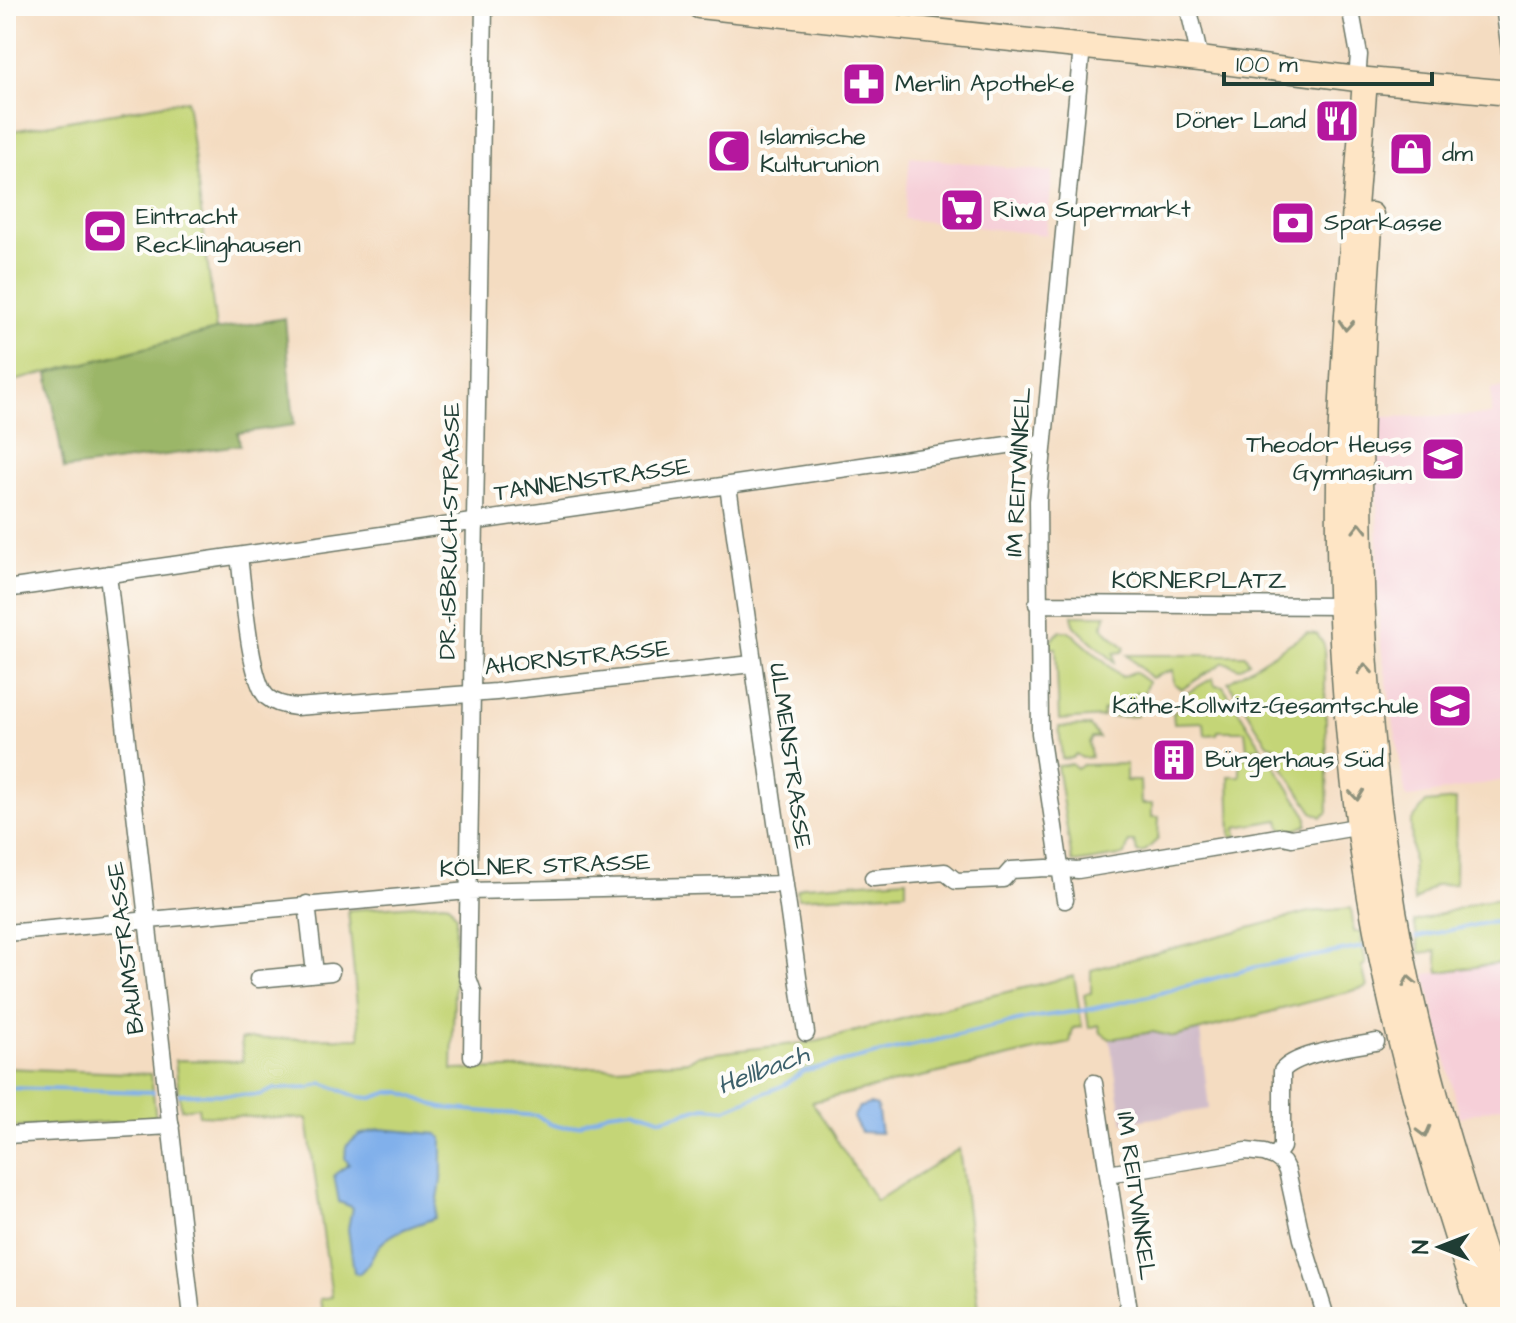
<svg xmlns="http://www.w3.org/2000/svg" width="1516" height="1323" viewBox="0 0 1516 1323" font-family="'Architects Daughter',sans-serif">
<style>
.built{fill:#f6cfd8}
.industrial{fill:#d1bdca}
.green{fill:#c4d577;stroke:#728956;stroke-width:2}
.forest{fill:#9bb668;stroke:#5d7a4e;stroke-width:2}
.water{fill:#81b0eb;stroke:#507690;stroke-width:2}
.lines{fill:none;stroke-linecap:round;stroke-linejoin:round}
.stream{stroke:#81b0eb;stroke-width:4}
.street-casing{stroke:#6a7565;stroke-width:19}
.secondary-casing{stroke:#6a7565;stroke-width:27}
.street{stroke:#fff;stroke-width:16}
.secondary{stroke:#fee5c5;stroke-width:24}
.oneway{stroke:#8e917c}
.labels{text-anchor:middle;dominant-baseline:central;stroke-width:8;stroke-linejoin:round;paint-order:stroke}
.poi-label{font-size:24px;fill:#1f3d34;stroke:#fdfcf7;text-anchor:start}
.street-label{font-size:24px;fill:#1f3d34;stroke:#fdfcf7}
.water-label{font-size:26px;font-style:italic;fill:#3c606b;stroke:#fdfcf7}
</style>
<rect width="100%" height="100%" fill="#fdfcf7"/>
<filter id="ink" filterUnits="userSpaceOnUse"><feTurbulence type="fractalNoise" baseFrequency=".0125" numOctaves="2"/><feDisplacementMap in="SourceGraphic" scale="16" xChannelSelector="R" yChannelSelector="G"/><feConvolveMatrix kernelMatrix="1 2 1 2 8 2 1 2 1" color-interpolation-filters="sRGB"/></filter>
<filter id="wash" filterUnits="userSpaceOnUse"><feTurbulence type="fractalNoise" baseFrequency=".006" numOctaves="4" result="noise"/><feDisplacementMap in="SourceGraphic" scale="32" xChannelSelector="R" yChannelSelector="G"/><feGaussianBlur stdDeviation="1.8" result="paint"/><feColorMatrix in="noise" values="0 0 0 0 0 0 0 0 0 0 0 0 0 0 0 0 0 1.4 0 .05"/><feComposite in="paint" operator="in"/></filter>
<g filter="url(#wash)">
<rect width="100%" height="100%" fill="#f4dcc1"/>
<!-- built -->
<path class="built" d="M910 157 1053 172 1046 235 904 219Z
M1510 388V779L1406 798 1379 634 1376 417 1491 415V389Z
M1510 962V1104L1460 1117 1425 974Z"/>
<!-- industrial -->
<path class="industrial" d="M1200 1031 1209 1109 1123 1123 1110 1039 1153 1032 1174 1037Z"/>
<!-- green -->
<path class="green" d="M187 100 216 330 6 383V132Z
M1072 615H1106L1102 627 1125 648 1122 652 1114 653 1115 662 1074 626Z
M1060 631H1069L1122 677 1134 672 1148 682 1142 697 1136 692 1137 716 1111 717V710H1103V717L1059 720 1056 648H1050V642Z
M1307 633 1317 634 1324 645 1328 812 1322 817 1313 812 1276 757 1277 747 1268 744 1228 682Z
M1127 655H1245L1249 662 1239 668 1224 662 1182 689 1174 684 1173 670 1151 678Z
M1213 678 1215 685 1223 686 1262 748 1247 749 1245 731H1218L1217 734 1205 735 1204 722 1174 723 1173 713 1184 705 1185 694Z
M1090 726 1099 738H1092L1089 743 1091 757 1082 758 1076 754 1072 758 1062 759 1059 727Z
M1262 756 1271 760 1307 816V825L1293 831 1281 829 1279 820 1236 827 1237 837H1231L1229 776H1240V757Z
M1072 764 1077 769 1083 765 1126 764V781H1140L1141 804H1152V817H1159L1158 839 1144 852 1138 853 1134 842H1129L1125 855 1076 863 1072 861 1057 766Z
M1456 800 1455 884 1435 885 1414 902 1411 822 1426 803Z
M906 879V892L798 898 797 890 804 886Z
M1510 898V962L1439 972 1436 951 1420 953 1414 922 1479 902Z
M443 903 449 904 456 915 452 1070 617 1067 689 1061 699 1055 819 1041 969 1001 1074 976 1082 1027 1073 1028 1070 1043 812 1102 876 1201 959 1149 980 1317H323L320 1299 332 1297 307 1119 199 1115 198 1107 181 1109 175 1060 243 1061 241 1039 360 1038 348 910Z
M1351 908 1354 932H1360L1366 964 1362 966 1367 987 1174 1037 1153 1032 1110 1039 1101 1033 1099 1025 1089 1028 1084 994 1091 993V970L1309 912Z
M6 1068 151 1074 156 1120 6 1128Z"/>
<!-- forest -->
<path class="forest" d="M285 318 294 425 238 433 240 445 64 469 48 373 216 330Z"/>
<!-- water -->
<path class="water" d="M870 1104 877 1106 881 1133 861 1132 853 1118 859 1107Z
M380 1129 437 1134 442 1138V1174L435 1218C417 1225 397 1229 382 1243 372 1252 370 1267 358 1274L354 1272 348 1229 352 1207 339 1202 334 1175 349 1164 345 1159 346 1146 359 1135Z"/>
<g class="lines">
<!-- stream -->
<path class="stream" d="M1417 937 1485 923 1510 921
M6 1088 153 1092
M179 1094 260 1095 274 1089 310 1088 323 1083 358 1097 372 1098 390 1092H401L442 1108 538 1116 550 1124 561 1127 580 1125 608 1112 633 1109 662 1119 705 1107 726 1109 784 1085 804 1071 1030 1018 1086 1010 1149 996 1256 967 1363 947"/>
</g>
</g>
<g filter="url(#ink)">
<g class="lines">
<!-- street casing -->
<g class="street-casing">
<path id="street" d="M1188 6 1200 59
M1350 6 1359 55 1357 79
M1504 6 1510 52
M728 486 806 1033
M239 556C243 585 249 679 267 697 275 704 286 706 296 707L496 692 752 664
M108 574 192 1317
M6 589 1014 444 1043 445
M1037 604 1348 606
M873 878 945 872 956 881 1003 879 1011 870 1047 868 1078 870 1283 836 1292 838 1350 828
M1065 900 1040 733 1038 501 1082 47
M307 904 315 973
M6 933 468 891 785 884
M258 979 331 972
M472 1056 473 992 467 975 484 6
M1094 1083 1130 1317
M6 1135 171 1126
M1108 1174 1246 1151 1264 1153 1275 1157
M1326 1317 1302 1239 1287 1171 1283 1163 1275 1157 1282 1147V1071C1297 1052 1352 1047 1376 1042"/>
</g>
<!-- secondary casing -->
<g class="secondary-casing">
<path id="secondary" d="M699 6 1200 59 1357 79 1510 93
M1365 80C1355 214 1342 348 1339 482 1337 649 1351 821 1387 984 1412 1097 1446 1207 1483 1317
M1371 215C1354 438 1355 652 1388 873 1410 1025 1456 1172 1505 1317"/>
</g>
<!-- street -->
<use href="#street" class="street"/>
<!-- secondary -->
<use href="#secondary" class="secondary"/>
</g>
<!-- one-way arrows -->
<defs><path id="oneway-chevron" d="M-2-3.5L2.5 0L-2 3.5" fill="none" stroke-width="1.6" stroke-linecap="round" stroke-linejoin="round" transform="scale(2)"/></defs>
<g class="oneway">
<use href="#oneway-chevron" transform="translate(1346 325) rotate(94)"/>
<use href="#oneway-chevron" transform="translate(1360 528) rotate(-90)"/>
<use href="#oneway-chevron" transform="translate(1365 669) rotate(-94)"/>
<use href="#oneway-chevron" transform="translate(1357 795) rotate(84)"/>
<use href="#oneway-chevron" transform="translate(1409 981) rotate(-102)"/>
<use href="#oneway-chevron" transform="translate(1424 1132) rotate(75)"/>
</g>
</g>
<!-- icons -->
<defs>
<g id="pharmacy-square" transform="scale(2.3)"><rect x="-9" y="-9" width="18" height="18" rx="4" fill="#b5179e" stroke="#fdfcf7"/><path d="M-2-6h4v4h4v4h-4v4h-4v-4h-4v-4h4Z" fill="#fff"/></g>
<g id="restaurant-square" transform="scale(2.3)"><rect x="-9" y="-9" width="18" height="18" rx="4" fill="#b5179e" stroke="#fdfcf7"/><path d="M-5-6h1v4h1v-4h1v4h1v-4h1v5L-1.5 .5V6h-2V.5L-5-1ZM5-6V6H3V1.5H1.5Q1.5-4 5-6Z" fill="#fff"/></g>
<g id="mosque-square" transform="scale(2.3)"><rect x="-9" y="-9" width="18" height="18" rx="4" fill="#b5179e" stroke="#fdfcf7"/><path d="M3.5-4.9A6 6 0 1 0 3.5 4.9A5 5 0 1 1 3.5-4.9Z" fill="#fff"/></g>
<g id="shop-square" transform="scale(2.3)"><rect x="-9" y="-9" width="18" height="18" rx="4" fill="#b5179e" stroke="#fdfcf7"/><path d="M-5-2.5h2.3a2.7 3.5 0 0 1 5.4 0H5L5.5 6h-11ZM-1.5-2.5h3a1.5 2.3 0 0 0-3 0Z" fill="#fff"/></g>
<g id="supermarket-square" transform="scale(2.3)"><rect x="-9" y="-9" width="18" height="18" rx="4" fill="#b5179e" stroke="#fdfcf7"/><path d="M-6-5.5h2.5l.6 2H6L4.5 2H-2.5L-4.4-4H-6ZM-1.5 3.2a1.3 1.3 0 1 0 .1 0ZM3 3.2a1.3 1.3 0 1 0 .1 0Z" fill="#fff"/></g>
<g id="bank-square" transform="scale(2.3)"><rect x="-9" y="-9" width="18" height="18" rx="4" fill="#b5179e" stroke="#fdfcf7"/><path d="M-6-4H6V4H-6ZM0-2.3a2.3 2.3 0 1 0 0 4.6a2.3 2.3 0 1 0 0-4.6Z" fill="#fff"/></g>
<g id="stadium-square" transform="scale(2.3)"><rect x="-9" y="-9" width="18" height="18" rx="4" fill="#b5179e" stroke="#fdfcf7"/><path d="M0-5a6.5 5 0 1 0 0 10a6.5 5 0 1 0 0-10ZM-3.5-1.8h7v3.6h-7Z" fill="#fff"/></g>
<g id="school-square" transform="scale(2.3)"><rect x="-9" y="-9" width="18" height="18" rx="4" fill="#b5179e" stroke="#fdfcf7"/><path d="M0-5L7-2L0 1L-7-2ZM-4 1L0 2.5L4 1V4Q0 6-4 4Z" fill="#fff"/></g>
<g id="building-square" transform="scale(2.3)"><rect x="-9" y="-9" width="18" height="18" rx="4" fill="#b5179e" stroke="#fdfcf7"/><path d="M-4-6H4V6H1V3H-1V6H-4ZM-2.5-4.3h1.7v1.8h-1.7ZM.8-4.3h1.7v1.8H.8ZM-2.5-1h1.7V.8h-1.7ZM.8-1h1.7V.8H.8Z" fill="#fff"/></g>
</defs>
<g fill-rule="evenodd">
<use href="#pharmacy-square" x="864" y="84"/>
<use href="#restaurant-square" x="1337" y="121"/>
<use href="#mosque-square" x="729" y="151"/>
<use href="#shop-square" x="1411" y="154"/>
<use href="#supermarket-square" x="962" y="210"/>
<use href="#bank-square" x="1293" y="223"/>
<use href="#stadium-square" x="105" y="231"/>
<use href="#school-square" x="1443" y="459"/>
<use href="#school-square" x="1450" y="706"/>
<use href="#building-square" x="1174" y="760"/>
</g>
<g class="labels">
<!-- poi labels -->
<g class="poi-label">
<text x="895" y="84">Merlin Apotheke</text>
<text x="1306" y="121" text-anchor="end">Döner Land</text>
<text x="760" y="137">Islamische<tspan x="760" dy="28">Kulturunion</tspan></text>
<text x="1442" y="154">dm</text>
<text x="993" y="210">Riwa Supermarkt</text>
<text x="136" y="217">Eintracht<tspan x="136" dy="28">Recklinghausen</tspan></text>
<text x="1324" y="223">Sparkasse</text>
<text x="1412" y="445" text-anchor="end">Theodor Heuss<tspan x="1412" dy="28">Gymnasium</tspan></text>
<text x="1419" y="706" text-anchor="end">Käthe-Kollwitz-Gesamtschule</text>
<text x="1205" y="760">Bürgerhaus Süd</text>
</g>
<!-- street labels -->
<g class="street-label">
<text transform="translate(1019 472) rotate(-87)">IM REITWINKEL</text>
<text transform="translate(592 480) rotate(-8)">TANNENSTRASSE</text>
<text transform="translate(450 531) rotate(-89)">DR.-ISBRUCH-STRASSE</text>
<text x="1199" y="581">KÖRNERPLATZ</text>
<text transform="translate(577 658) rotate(-6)">AHORNSTRASSE</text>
<text transform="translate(790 756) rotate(82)">ULMENSTRASSE</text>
<text transform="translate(545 866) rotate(-2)">KÖLNER STRASSE</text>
<text transform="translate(126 948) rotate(-97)">BAUMSTRASSE</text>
<text transform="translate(1136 1196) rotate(82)">IM REITWINKEL</text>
</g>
<!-- water labels -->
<g class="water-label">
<text transform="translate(763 1070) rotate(-21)">Hellbach</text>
</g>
</g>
<!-- margin -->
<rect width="1516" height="1323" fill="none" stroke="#fdfcf7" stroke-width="32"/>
<!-- north arrow -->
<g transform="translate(1440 1247) rotate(270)" stroke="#fdfcf7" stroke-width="6" paint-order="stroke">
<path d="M0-6L14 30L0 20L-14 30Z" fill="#1f3d34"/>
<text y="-12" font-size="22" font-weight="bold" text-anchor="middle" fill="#1f3d34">N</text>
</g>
<!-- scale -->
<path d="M1224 72v12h208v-12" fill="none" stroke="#1f3d34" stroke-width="4"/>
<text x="1236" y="72" font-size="24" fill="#1f3d34" stroke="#fdfcf7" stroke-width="6" paint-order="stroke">100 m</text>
</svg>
